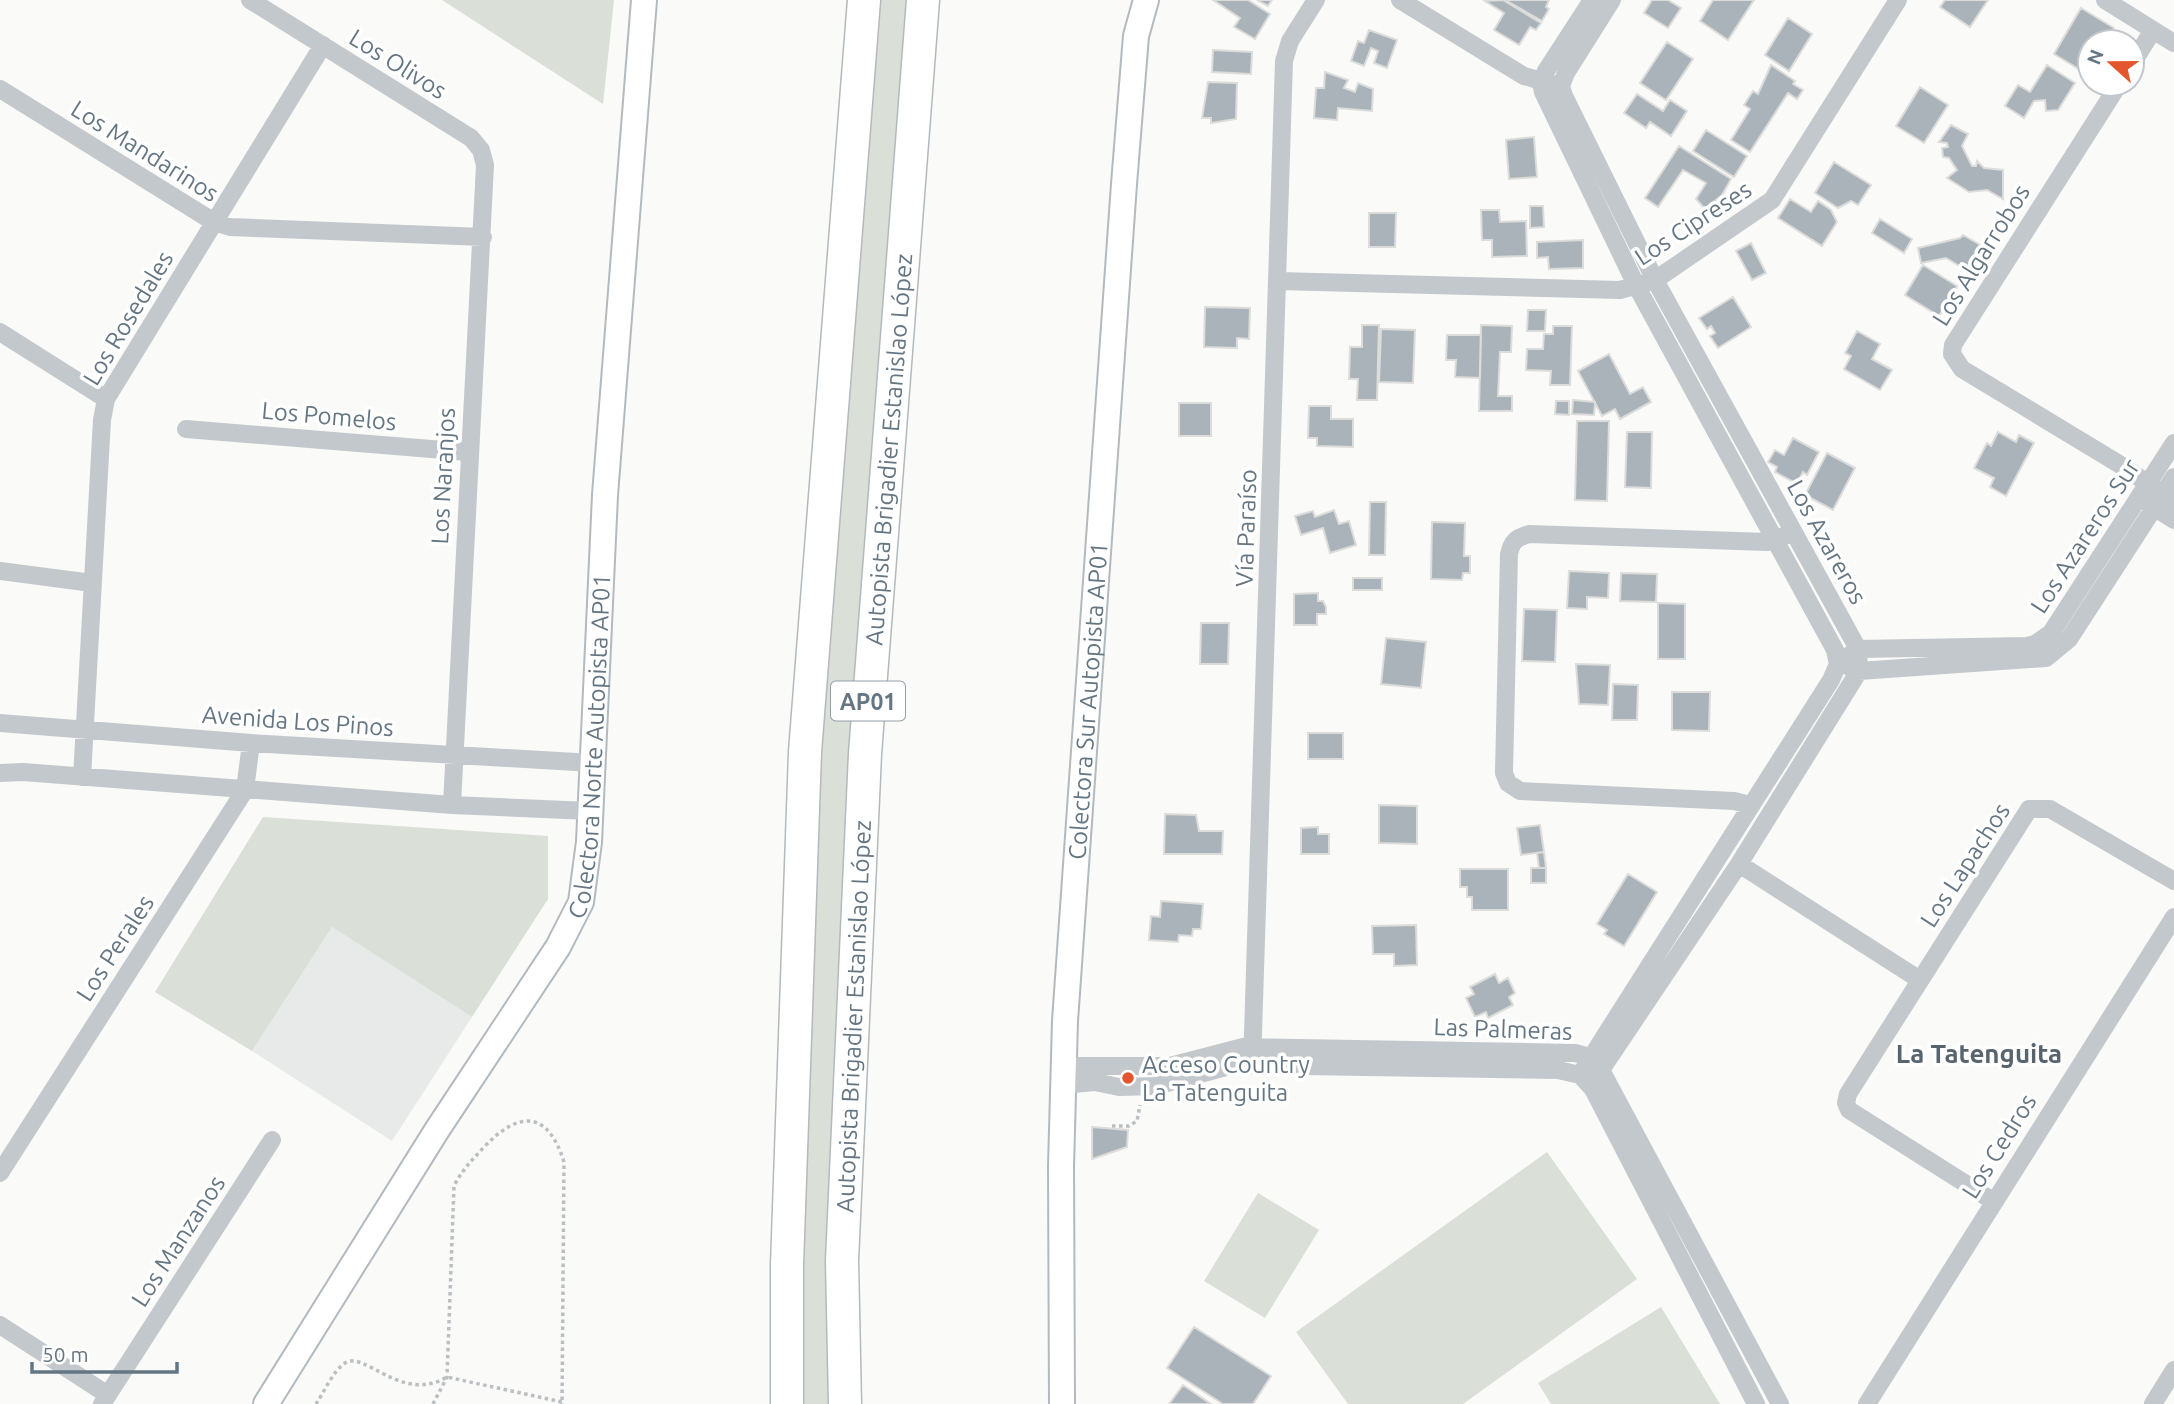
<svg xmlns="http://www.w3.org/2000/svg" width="2174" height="1404" viewBox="0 0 2174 1404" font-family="Ubuntu,sans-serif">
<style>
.built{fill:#e8e9e9}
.green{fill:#dadfd7}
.building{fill:#aab3b9;stroke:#dcdcda;stroke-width:2}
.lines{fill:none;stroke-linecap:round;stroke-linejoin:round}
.secondary-casing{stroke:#b3babf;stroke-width:28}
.motorway-casing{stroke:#b4b9bd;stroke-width:35}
.path{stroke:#bbbfc2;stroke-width:3.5;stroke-dasharray:3.5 3.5;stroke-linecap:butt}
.minor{stroke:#c3c8cc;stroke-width:18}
.secondary{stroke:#fff;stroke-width:24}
.motorway{stroke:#fff;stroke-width:32}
.poi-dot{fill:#e4572e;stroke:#fff;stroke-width:2.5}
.labels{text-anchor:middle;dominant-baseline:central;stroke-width:7;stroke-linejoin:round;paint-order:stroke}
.shield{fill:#fff;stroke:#939fa8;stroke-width:2}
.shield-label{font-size:23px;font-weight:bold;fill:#657683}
.street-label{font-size:24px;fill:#657683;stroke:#fff}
.poi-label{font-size:24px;fill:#657683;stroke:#fff;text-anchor:start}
.neighbourhood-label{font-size:26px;font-weight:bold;fill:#57646e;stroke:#fff}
</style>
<rect width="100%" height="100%" fill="#fafaf8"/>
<!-- built -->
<path class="built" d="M332 927 472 1017 392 1141 252 1051Z"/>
<!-- green -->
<path class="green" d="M442 0H614L603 104Z
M864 0H923L883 496 845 1404H787V1265Z
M263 817 548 836V899L472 1017 332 927 252 1051 155 992Z
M1547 1152 1637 1279 1463 1404H1348L1296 1332Z
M1258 1193 1319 1230 1265 1318 1204 1281Z
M1661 1307 1720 1404H1551L1538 1383Z"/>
<!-- building -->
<path class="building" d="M1213 0H1248L1270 14 1255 39 1234 27 1240 18Z
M1257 0H1272L1268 6Z
M1503 0 1541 23 1536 30 1530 27 1519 45 1494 30 1504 13 1485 1Z
M1505 0H1549L1546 7 1549 9 1542 21Z
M1652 0H1668L1681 8 1668 28 1644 13Z
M1713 0H1754L1728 40 1700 21Z
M1945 0H1988L1970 27 1940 7Z
M2081 8 2114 28 2106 42H2090L2087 74 2054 54Z
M1788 18 1812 34 1789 71 1765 55Z
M1369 30 1397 40 1387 68 1374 63 1378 51 1371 48 1364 66 1351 61 1358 41 1364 43Z
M1667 42 1693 59 1666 100 1640 83Z
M1213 50 1252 52 1251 74 1212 72Z
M1771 65 1795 81 1793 84 1803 90 1797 99 1788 93 1750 152 1731 140 1750 109 1744 105 1753 91 1758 94Z
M2047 65 2075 83 2058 110 2046 111 2045 100 2034 101 2024 118 2005 106 2018 85 2030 92Z
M1325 72 1348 80 1344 88 1355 92 1358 83 1373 89 1372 111 1338 108 1337 120 1314 118 1316 88H1324Z
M1208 82 1237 83 1236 119 1211 123V118H1202Z
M1920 87 1948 105 1924 143 1896 126Z
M1637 94 1663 111 1670 100 1687 111 1671 136 1650 122 1646 128 1624 113Z
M1951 125 1968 134 1962 146 1972 166H1976L1977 161 1984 168 2003 170V199L1987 190 1969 192 1947 178 1957 170 1949 158 1943 157 1942 148 1948 147 1947 143 1939 142Z
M1706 130 1747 156 1734 177 1693 151Z
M1534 137 1537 177 1509 179 1506 140Z
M1679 146 1731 179 1722 195 1705 209 1696 199 1706 183 1683 170 1658 207 1645 198Z
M1834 162 1871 185 1858 205 1851 201 1838 208 1815 193Z
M1790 199 1811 212 1818 201 1831 210 1837 222 1822 246 1778 218Z
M1530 206H1543L1544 227 1530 228Z
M1481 210H1499L1500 222 1526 221 1527 256 1492 257V240H1482Z
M1369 213H1396L1395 247H1369Z
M1880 219 1912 239 1904 253 1872 233Z
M1963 235 1984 247 1968 271 1946 258 1921 263 1918 248 1960 238Z
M1583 240V268L1549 269 1548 257 1537 258V242Z
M1751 243 1766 273 1752 280 1736 251Z
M1923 265 1957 286 1939 316 1905 295Z
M1733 297 1751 327 1718 348 1710 336 1715 333 1711 326 1707 329 1699 318Z
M1205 307 1250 308 1249 339 1237 338V348L1204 347Z
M1528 310H1546L1545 331H1527Z
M1362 325H1379L1377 400H1357L1358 379H1349L1350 347H1362Z
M1481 325 1512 326 1511 352H1500L1498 396H1512V411H1479Z
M1553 326H1572L1570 385H1550L1551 371 1526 370 1527 349H1543L1544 334H1553Z
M1381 329 1415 330 1413 383 1379 382Z
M1857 331 1880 344 1872 359 1892 370 1880 390 1844 369 1851 356 1845 353Z
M1447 335H1481L1480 378 1455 377 1456 360H1446Z
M1609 354 1630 394 1643 387 1651 402 1620 419 1615 409 1602 416 1578 371Z
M1573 400 1595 402 1594 415 1572 414Z
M1556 401H1569V415L1555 414Z
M1179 403H1211V436H1179Z
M1309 406H1331V419H1353V447L1317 446V438H1308Z
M1577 421H1609L1607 501 1575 500Z
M1627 432H1652L1651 488 1625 487Z
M1998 432 2016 442 2019 435 2034 443 2006 496 1990 487 1994 478 1974 468 1987 443 1991 446Z
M1793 438 1819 452 1807 475 1803 472 1797 484 1775 472 1777 467 1768 462 1775 450 1784 455Z
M1827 453 1855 468 1833 510 1805 495Z
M1370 502H1386L1385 555H1369Z
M1334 510 1339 524 1349 521 1356 545 1330 553 1323 528 1301 535 1295 516 1313 511 1315 517Z
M1432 522 1465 523 1464 556H1470V573H1463L1462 580 1431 579Z
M1569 571 1609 573 1608 598 1587 597V609L1567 608Z
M1621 573 1657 574 1656 602 1620 601Z
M1353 578H1382V590H1353Z
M1318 593V601H1323L1326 607V614H1317V625H1294V594Z
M1658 603 1685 604V659H1658Z
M1524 609 1557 610 1555 662 1522 661Z
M1201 623H1229L1228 664H1200Z
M1386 638 1426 642 1421 688 1381 684Z
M1576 664 1610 665 1608 705 1579 704Z
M1613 684 1638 685 1637 720H1612Z
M1672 692H1710L1709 731 1672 730Z
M1308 733H1343V759H1308Z
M1379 805 1417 806V844L1379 843Z
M1165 814 1196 815 1199 831H1223L1222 854H1164Z
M1540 825 1544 852 1521 855 1517 828Z
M1318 827V834H1329V854H1301V828Z
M1544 852 1546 868H1539L1537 853Z
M1531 868H1546V883H1531Z
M1460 869H1508V910H1472V897H1467V887H1460Z
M1628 874 1657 892 1624 946 1604 934 1607 930 1597 924Z
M1161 901 1203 904 1201 929H1193L1192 936 1179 935 1178 942 1149 940 1151 916 1160 917Z
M1416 925 1417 965 1394 966V954H1373L1372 926Z
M1495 974 1499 983 1508 978 1515 993 1509 997 1513 1005 1488 1018 1486 1012 1475 1017 1466 998 1474 994 1470 987Z
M1092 1127 1128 1130 1127 1147 1092 1159Z
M1194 1327 1271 1376 1253 1404H1223L1167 1368Z
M1183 1385 1211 1404H1169Z"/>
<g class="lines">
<!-- secondary casing -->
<g class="secondary-casing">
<g id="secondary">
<path id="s1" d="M266 1404 437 1130 558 947 581 902 589 842 605 495 644 0"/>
<path id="s2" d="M1062 1404 1061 1166 1065 1021 1124 184 1136 36 1146 0"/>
</g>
</g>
<!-- motorway casing -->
<g class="motorway-casing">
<g id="motorway">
<path d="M787 1404V1265L805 752 864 0"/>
<path id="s3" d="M845 1404 842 1261 865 754 923 0"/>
</g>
</g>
<!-- path -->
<path class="path" d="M1112 1126H1129L1137 1121 1140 1105
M316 1404C324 1392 333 1371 345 1363 365 1350 401 1404 447 1377L562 1402
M433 1404 447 1377 454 1186C462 1170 473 1159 485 1146 520 1110 548 1111 564 1162L562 1404"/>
<!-- minor -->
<path class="minor" d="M250 0 471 138 481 150 485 165 452 805
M1400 0 1524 76 1552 84
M2105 0 2174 43
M2132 64 2153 30
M2119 84 1953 345 1952 354 1962 369 2119 464 2174 501
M0 89 214 222 230 227 483 237
M1278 281 1620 290 1655 280 1772 200 1898 0
M0 332 106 399
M186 429 468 452
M2144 501 2174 520
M0 571 92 583
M1850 655 1858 649 2027 646 2035 644 2051 633 2174 443
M1851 668 1859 671 2046 658 2069 639 2174 477
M0 723 251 743 593 763
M0 773 23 772 452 805 590 811
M82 777 102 420 106 399 323 45
M1750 805 1734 801 1520 791 1508 783 1504 773 1509 554C1512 541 1516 538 1529 534L1767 542 1784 536
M1739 864 1920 980
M1252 1065 1284 61 1290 41 1316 0
M1063 1066H1170L1243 1047 1575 1053 1590 1057 1601 1070 1780 1404
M1580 1075 1601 1070 1739 864 1859 671 1858 649 1655 280 1564 96 1561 86 1566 73 1612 0
M1580 1075 1831 680 1838 664 1835 650 1637 287 1543 92 1541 82 1546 71 1592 0
M1062 1085 1095 1082 1119 1087 1156 1086 1233 1065 1558 1070 1580 1075 1593 1089 1756 1404
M0 1173 245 790 251 743
M1993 1201 1849 1110 1846 1103 1848 1094 2029 809H2050L2174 881
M0 1325 108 1395
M102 1404 272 1140
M1867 1404 2174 917
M2153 1404 2174 1370"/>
<!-- secondary -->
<use href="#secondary" class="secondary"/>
<!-- motorway -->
<use href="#motorway" class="motorway"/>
</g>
<!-- markers -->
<circle class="poi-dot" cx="1128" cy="1078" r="7"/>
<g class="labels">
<!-- shield labels -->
<rect class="shield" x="831" y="681.5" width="74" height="39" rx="5"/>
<g class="shield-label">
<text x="868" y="701">AP01</text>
</g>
<!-- street labels -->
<g class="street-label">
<text transform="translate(398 64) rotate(32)">Los Olivos</text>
<text transform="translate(145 151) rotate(32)">Los Mandarinos</text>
<text transform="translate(1693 223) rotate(-33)">Los Cipreses</text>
<text transform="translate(1981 255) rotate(-58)">Los Algarrobos</text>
<text transform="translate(128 318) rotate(-59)">Los Rosedales</text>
<text transform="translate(329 416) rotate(5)">Los Pomelos</text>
<text stroke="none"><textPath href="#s3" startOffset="956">Autopista Brigadier Estanislao López</textPath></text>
<text transform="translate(443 476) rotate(-87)">Los Naranjos</text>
<text transform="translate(1246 528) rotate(-88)">Vía Paraíso</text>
<text transform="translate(2085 536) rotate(-57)">Los Azareros Sur</text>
<text transform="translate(1827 542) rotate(61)">Los Azareros</text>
<text stroke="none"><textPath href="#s2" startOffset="704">Colectora Sur Autopista AP01</textPath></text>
<text transform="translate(298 721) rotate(4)">Avenida Los Pinos</text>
<text stroke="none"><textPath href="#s1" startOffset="749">Colectora Norte Autopista AP01</textPath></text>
<text transform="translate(1965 865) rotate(-57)">Los Lapachos</text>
<text transform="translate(115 948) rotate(-57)">Los Perales</text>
<text stroke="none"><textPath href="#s3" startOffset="388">Autopista Brigadier Estanislao López</textPath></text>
<text transform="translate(1503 1029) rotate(2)">Las Palmeras</text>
<text transform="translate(1999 1146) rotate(-58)">Los Cedros</text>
<text transform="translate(178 1241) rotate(-57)">Los Manzanos</text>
</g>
<!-- poi labels -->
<g class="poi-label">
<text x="1142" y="1064">Acceso Country<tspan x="1142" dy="28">La Tatenguita</tspan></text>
</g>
<!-- neighbourhood labels -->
<g class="neighbourhood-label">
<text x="1979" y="1053">La Tatenguita</text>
</g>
</g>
<!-- north arrow -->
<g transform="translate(2111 63) rotate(291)"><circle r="33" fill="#ffffff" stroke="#c1c8cd" stroke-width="2"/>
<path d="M0-5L12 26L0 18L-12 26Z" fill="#e4572e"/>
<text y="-10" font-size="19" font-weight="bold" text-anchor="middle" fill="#657683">N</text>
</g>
<!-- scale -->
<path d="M32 1362v10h145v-10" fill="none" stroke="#657683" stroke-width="3.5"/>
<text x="42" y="1362" font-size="21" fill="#657683" stroke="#ffffff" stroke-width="5" paint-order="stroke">50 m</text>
</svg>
